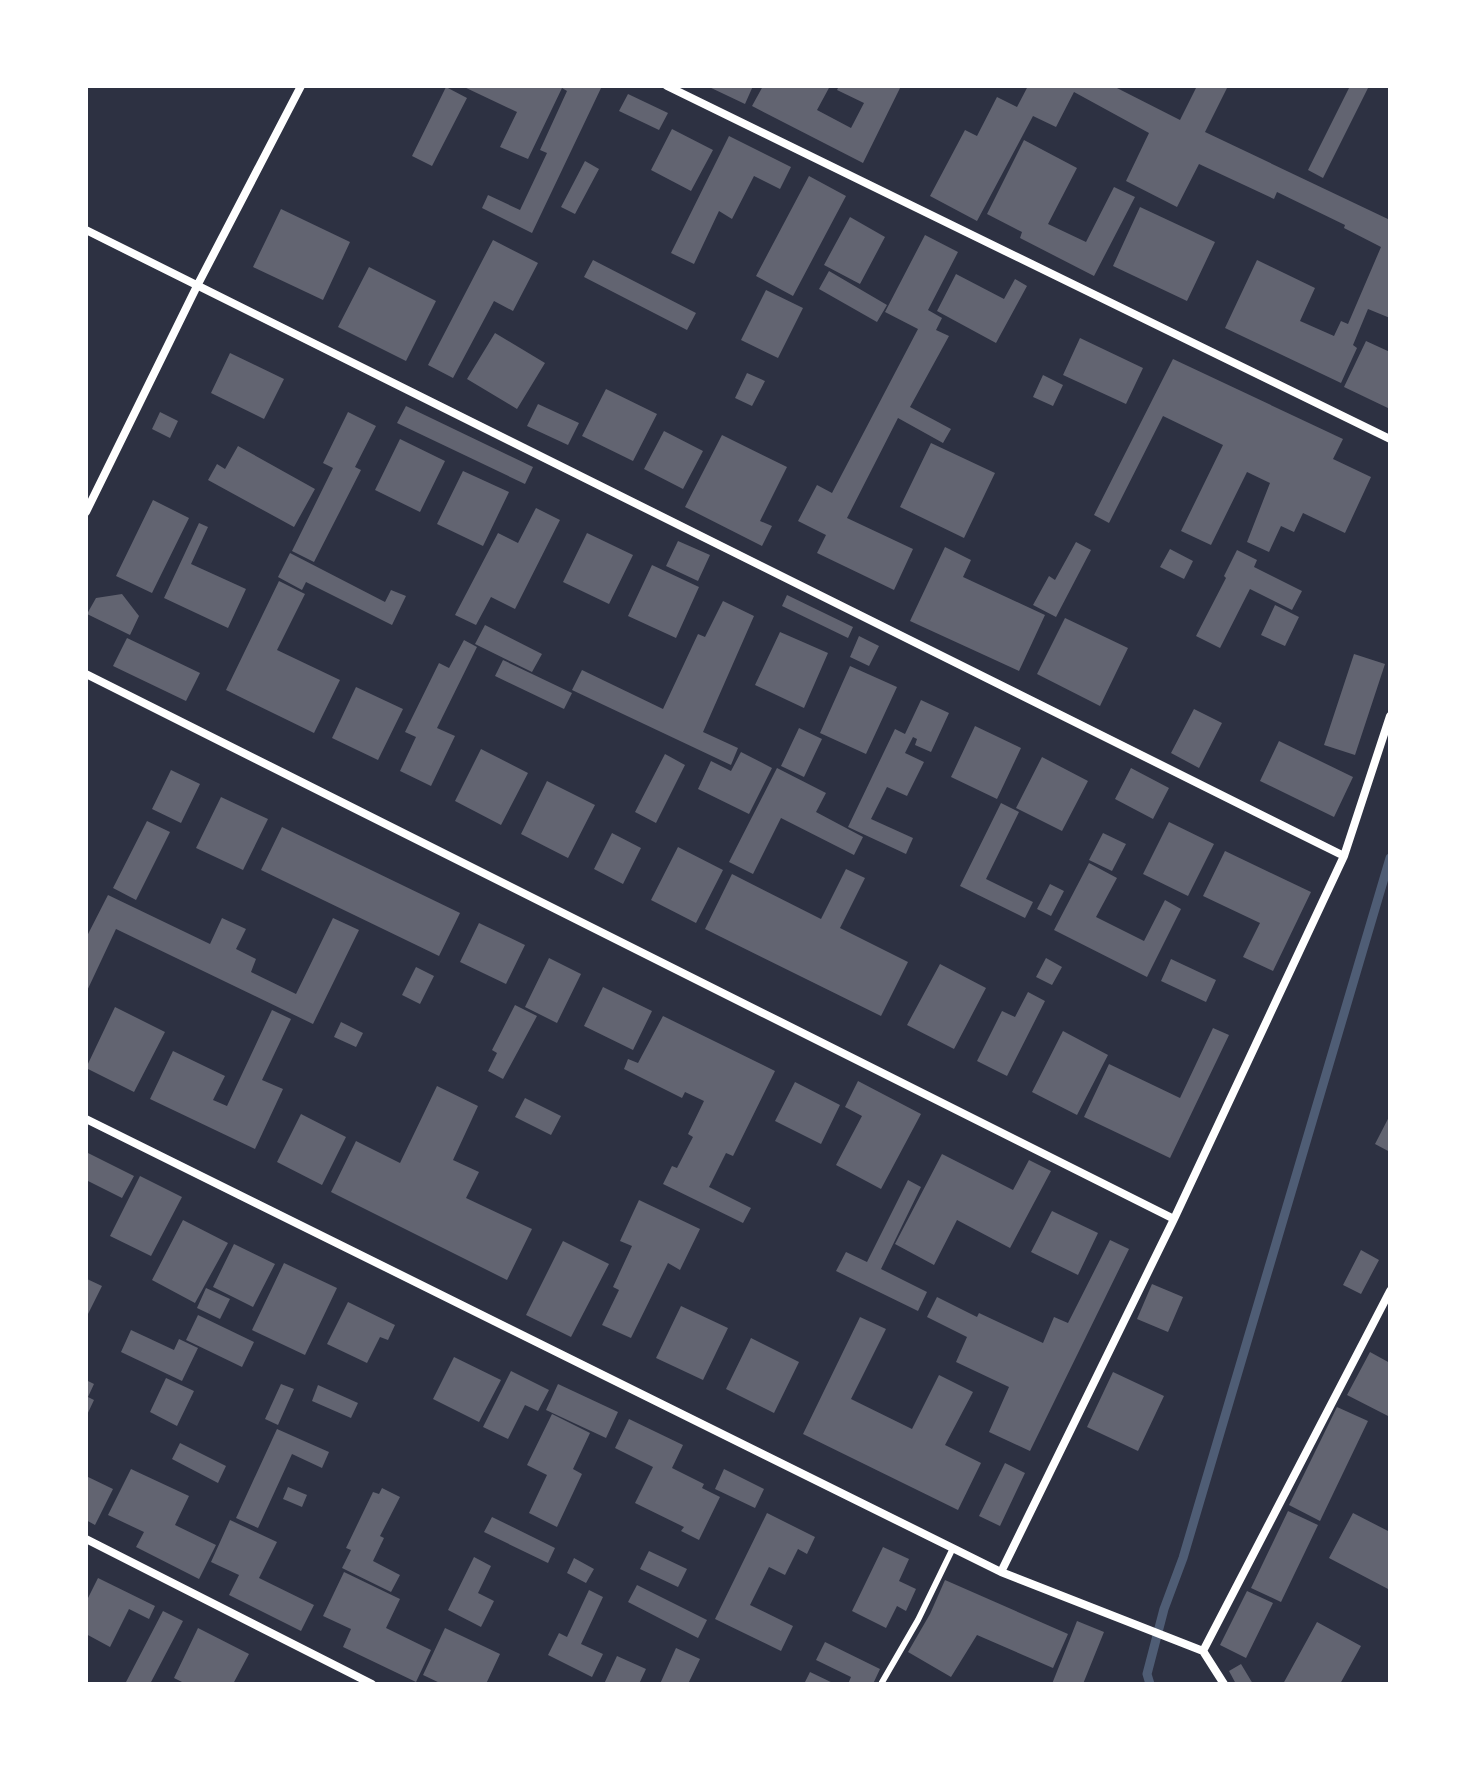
<svg xmlns="http://www.w3.org/2000/svg" width="1476" height="1770" viewBox="0 0 1476 1770" font-family="Manrope,sans-serif">
<style>
.lines{fill:none;stroke-linecap:round;stroke-linejoin:round}
.stream{stroke:#4f5d75;stroke-width:9}
.building{fill:#626471}
.service{stroke:#fff;stroke-width:6}
.minor{stroke:#fff;stroke-width:8}
</style>
<rect width="100%" height="100%" fill="#2d3142"/>
<g class="lines">
<!-- stream -->
<path class="stream" d="M1150 1684 1147 1674 1164 1609 1183 1558 1390 858"/>
</g>
<!-- building -->
<path class="building" d="M462 86H602L532 233 482 208 488 195 520 210 547 153 540 150 567 91 562 88 528 159 500 147 517 112Z
M707 86H753L745 104Z
M763 86H830L817 110 851 128 864 103 837 90 839 86H901L863 163 752 106Z
M1028 86H1113L1180 120 1197 86H1228L1205 132 1390 220V318L1368 309 1353 345 1357 348 1341 383 1225 328 1257 260 1315 288 1300 321 1334 336 1341 321 1348 324 1381 247 1344 228 1345 225 1277 192 1274 199 1199 164 1177 207 1126 181 1149 133 1074 92 1056 127 1033 116 977 221 930 196 965 130 977 136 997 97 1017 107Z
M1350 86H1369L1323 178 1308 170Z
M446 87 467 98 432 166 412 156Z
M628 94 668 113 659 130 619 111Z
M672 129 713 150 691 191 651 170Z
M729 136 791 167 780 189 754 176 732 219 719 211 694 264 671 253Z
M1024 140 1077 168 1048 224 1086 242 1114 187 1135 197 1094 276 1020 238 1022 232 987 214Z
M585 161 599 169 575 214 561 207Z
M809 176 846 196 793 296 756 276Z
M1140 207 1215 242 1187 301 1113 266Z
M281 209 350 242 323 300 253 267Z
M850 217 885 237 860 284 824 265Z
M925 235 958 252 928 310 942 318 936 330 949 336 910 407 951 429 943 443 898 418 847 518 913 549 894 590 817 553 826 535 798 521 817 485 832 493 918 329 885 312Z
M493 240 538 263 513 311 494 301 453 378 428 365Z
M593 260 696 313 687 330 584 277Z
M369 267 436 301 406 361 338 327Z
M829 271 887 305 877 322 819 289Z
M956 274 1004 299 1015 279 1027 286 996 343 937 311Z
M766 290 803 308 778 358 741 340Z
M495 333 545 363 517 409 467 379Z
M1080 338 1143 368 1126 404 1063 375Z
M1366 341 1390 352V409L1344 387Z
M230 353 284 379 264 419 211 393Z
M1173 359 1343 439 1333 459 1371 477 1345 533 1303 513 1294 532 1281 526 1269 552 1247 542 1270 483 1247 472 1211 545 1181 531 1223 445 1163 416 1109 523 1094 515Z
M747 373 765 381 752 406 735 398Z
M1043 375 1063 385 1053 406 1033 397Z
M606 389 657 414 633 461 582 436Z
M538 404 579 423 568 445 527 426Z
M406 406 533 467 525 484 397 423Z
M160 412 178 421 170 438 152 429Z
M348 412 376 426 355 467 361 470 314 562 292 551 333 468 323 463Z
M664 431 703 451 683 489 644 469Z
M722 435 787 467 760 521 772 526 762 546 685 507Z
M400 439 445 461 420 512 375 490Z
M931 443 995 473 964 538 900 507Z
M238 446 315 489 294 527 208 480 217 464 225 469Z
M463 471 509 492 483 546 437 524Z
M153 500 189 518 152 593 116 576Z
M536 508 560 520 515 609 491 597 476 625 455 615 498 533 518 543Z
M199 523 208 527 191 564 246 589 228 628 164 598Z
M587 533 633 555 609 604 563 582Z
M678 541 710 555 698 581 666 566Z
M1076 542 1091 550 1056 617 1033 605 1049 576 1055 580Z
M945 547 971 560 963 577 1045 615 1019 671 910 621Z
M1170 549 1193 561 1184 579 1160 567Z
M1237 550 1257 560 1254 567 1302 591 1292 610 1250 589 1220 648 1196 636 1226 578 1224 576Z
M290 553 385 602 391 590 406 596 392 625 306 582 302 590 278 577Z
M652 565 699 587 676 638 628 616Z
M279 581 305 594 277 650 340 680 314 733 226 690Z
M122 594 139 616 130 635 87 614 96 598Z
M787 595 853 627 848 638 782 606Z
M723 601 754 616 703 732 738 748 731 765 572 690 582 670 663 709 698 634 705 637Z
M1275 605 1299 617 1285 646 1261 635Z
M1065 618 1128 648 1100 706 1037 674Z
M485 625 542 654 532 672 475 644Z
M780 632 828 653 804 708 755 685Z
M859 636 879 646 869 666 850 657Z
M127 638 200 673 186 701 113 666Z
M464 640 477 647 437 728 455 736 431 786 400 771 416 737 405 732 439 663 449 668Z
M1354 654 1385 664 1355 755 1324 745Z
M503 660 572 693 564 709 495 676Z
M850 666 897 687 866 754 820 733Z
M356 687 403 709 378 760 332 738Z
M921 700 949 713 931 752 915 745 917 739 913 737 905 753 924 762 907 796 887 787 871 819 913 838 906 854 848 827 895 729 905 734Z
M1194 709 1222 723 1199 768 1171 753Z
M975 726 1021 748 997 799 951 777Z
M799 728 822 739 804 777 781 766Z
M1279 741 1353 777 1334 817 1260 781Z
M481 749 528 773 501 825 455 801Z
M741 752 772 768 749 814 698 789 711 761 731 771Z
M665 754 685 765 656 823 635 812Z
M1042 757 1088 781 1062 831 1016 808Z
M777 768 826 793 816 812 863 837 854 855 781 818 753 874 729 862Z
M1131 768 1169 788 1153 819 1115 799Z
M171 770 200 784 181 823 152 809Z
M547 781 595 805 568 858 521 834Z
M221 797 268 819 243 870 196 848Z
M1001 803 1019 812 986 879 1033 902 1025 918 960 886Z
M147 821 170 832 136 900 113 888Z
M1169 822 1214 844 1188 896 1143 874Z
M282 827 460 913 439 956 261 870Z
M612 833 641 848 623 884 594 869Z
M1103 833 1126 844 1112 871 1089 860Z
M678 847 723 870 696 923 651 900Z
M1225 851 1311 892 1273 971 1243 957 1260 923 1203 896Z
M1089 863 1117 878 1096 917 1144 941 1165 900 1181 909 1147 977 1054 930Z
M846 869 865 878 840 928 908 962 881 1016 705 929 732 874 821 919Z
M1050 884 1064 891 1051 916 1037 909Z
M108 895 210 944 222 918 246 929 236 949 256 959 251 972 296 994 333 918 359 930 313 1024 116 929 86 993V938Z
M479 923 525 945 506 984 460 962Z
M549 958 581 974 557 1023 525 1007Z
M1046 958 1062 967 1052 985 1036 977Z
M1171 959 1216 980 1206 1002 1161 981Z
M940 964 986 988 954 1049 907 1025Z
M416 967 434 976 420 1004 402 995Z
M603 987 652 1011 633 1050 584 1026Z
M1028 992 1045 1001 1007 1076 977 1061 1002 1011 1015 1017Z
M515 1005 537 1016 503 1079 488 1071 497 1053 492 1050Z
M115 1007 165 1032 134 1092 86 1068Z
M272 1010 291 1019 262 1080 283 1089 255 1149 150 1099 173 1051 225 1076 213 1100 227 1106Z
M663 1016 775 1071 733 1156 726 1153 709 1187 751 1208 743 1223 663 1184 672 1166 677 1168 693 1137 688 1134 704 1101 685 1092 682 1098 624 1069 628 1059 638 1063Z
M341 1022 363 1033 356 1047 334 1037Z
M1213 1028 1229 1035 1170 1158 1084 1117 1109 1064 1180 1098Z
M1063 1031 1108 1055 1077 1115 1032 1092Z
M858 1081 921 1114 881 1189 836 1165 862 1116 845 1107Z
M795 1082 840 1105 821 1144 775 1121Z
M437 1086 478 1106 453 1160 479 1172 466 1198 532 1229 507 1280 331 1192 356 1141 400 1163Z
M525 1098 561 1116 551 1135 515 1117Z
M301 1114 346 1137 322 1185 277 1162Z
M1390 1115V1152L1375 1144Z
M86 1152 134 1176 122 1198 86 1180Z
M942 1154 1013 1190 1029 1160 1051 1171 1010 1248 957 1220 934 1265 895 1244Z
M140 1176 182 1197 151 1256 110 1236Z
M908 1180 921 1187 881 1269 927 1292 918 1311 836 1271 846 1252 867 1262Z
M639 1200 700 1229 680 1270 668 1263 631 1338 602 1325 619 1290 613 1287 632 1246 620 1241Z
M1052 1211 1098 1233 1078 1275 1031 1252Z
M183 1220 228 1243 195 1303 152 1280Z
M1110 1240 1129 1249 1030 1451 989 1432 1009 1387 956 1362 967 1337 927 1317 937 1297 977 1317 979 1313 1043 1343 1054 1317 1068 1323Z
M563 1241 609 1264 571 1337 526 1315Z
M234 1244 275 1264 253 1307 213 1287Z
M1361 1250 1379 1260 1361 1294 1343 1285Z
M284 1263 337 1288 305 1355 252 1330Z
M87 1279 102 1286 86 1318V1281Z
M1152 1284 1183 1297 1168 1332 1137 1319Z
M206 1288 230 1299 220 1319 197 1308Z
M348 1302 395 1325 388 1340 380 1337 367 1363 327 1344Z
M681 1306 728 1328 703 1380 656 1358Z
M198 1315 254 1342 242 1367 186 1340Z
M860 1317 886 1329 851 1399 912 1429 939 1375 973 1392 945 1445 981 1463 958 1510 803 1434Z
M131 1330 174 1350 179 1339 198 1348 182 1381 121 1352Z
M751 1338 799 1362 774 1413 726 1389Z
M1370 1352 1390 1363V1417L1347 1395Z
M454 1357 501 1380 479 1422 433 1399Z
M511 1371 549 1390 538 1411 525 1405 508 1439 483 1427Z
M1113 1372 1164 1396 1138 1451 1087 1427Z
M166 1378 194 1391 177 1426 150 1412Z
M86 1380 94 1384 88 1397 94 1400 86 1417Z
M281 1384 294 1389 278 1425 265 1419Z
M558 1384 618 1412 606 1438 546 1410Z
M318 1385 358 1403 351 1418 312 1401Z
M1337 1407 1368 1421 1320 1521 1289 1505Z
M552 1414 590 1433 573 1469 582 1474 557 1527 529 1513 547 1475 527 1465Z
M629 1419 683 1445 672 1468 704 1484 702 1488 720 1497 699 1540 681 1531 684 1527 635 1503 653 1467 615 1448Z
M277 1429 329 1452 322 1468 292 1454 258 1528 236 1518Z
M180 1443 226 1466 218 1483 172 1459Z
M1005 1463 1025 1473 1000 1526 979 1516Z
M131 1469 189 1496 175 1525 216 1545 199 1579 136 1547 144 1532 108 1515Z
M724 1469 764 1489 755 1508 715 1489Z
M86 1476 113 1489 95 1525 86 1520Z
M288 1487 307 1495 302 1507 283 1499Z
M382 1488 400 1497 380 1536 384 1538 373 1561 400 1575 391 1592 342 1568 351 1550 346 1548 373 1492 379 1494Z
M1288 1511 1318 1525 1281 1602 1251 1588Z
M767 1513 815 1537 807 1554 798 1549 785 1575 769 1567 750 1605 793 1626 781 1651 715 1619Z
M1353 1513 1390 1532V1590L1329 1558Z
M492 1517 555 1548 548 1563 484 1532Z
M230 1520 277 1542 259 1578 314 1605 301 1631 229 1595 239 1575 211 1562Z
M883 1547 909 1559 899 1581 916 1589 906 1611 897 1606 886 1628 852 1611Z
M649 1551 687 1569 678 1587 640 1569Z
M474 1557 491 1566 478 1593 494 1601 481 1627 448 1610Z
M574 1558 594 1569 586 1583 567 1573Z
M344 1572 400 1599 386 1628 431 1650 416 1682 343 1647 351 1629 323 1616Z
M98 1578 155 1606 149 1619 129 1609 110 1647 86 1634V1602Z
M945 1580 1068 1634 1053 1668 977 1635 951 1677 908 1652 930 1614Z
M637 1585 707 1620 698 1638 628 1602Z
M589 1590 603 1597 581 1644 603 1654 592 1677 548 1655 559 1633 567 1637Z
M1247 1591 1273 1603 1246 1658 1220 1645Z
M163 1611 183 1621 150 1684H129L126 1682Z
M1077 1621 1104 1632 1083 1684H1052Z
M1317 1622 1361 1646 1340 1684H1283Z
M198 1628 249 1654 233 1684H186L174 1678Z
M445 1628 500 1654 486 1684H442L423 1675Z
M825 1642 880 1669 873 1684H848L851 1677 816 1660Z
M676 1648 700 1659 688 1684H660Z
M617 1656 646 1669 639 1684H604Z
M1241 1664 1253 1684H1236L1229 1671Z
M810 1672 835 1684H804Z"/>
<g class="lines">
<!-- service -->
<path class="service" d="M881 1684 918 1620 953 1548"/>
<!-- minor -->
<path class="minor" d="M667 86 1390 439
M86 230 1344 856
M86 512 197 286 301 86
M86 674 1174 1219
M86 1119 1001 1572 1203 1651 1224 1684
M86 1539 372 1684
M1001 1572 1174 1219 1344 856 1390 716
M1203 1651 1390 1291"/>
</g>
<!-- border -->
<rect width="1476" height="1770" fill="none" stroke="#ffffff" stroke-width="176"/>
</svg>
